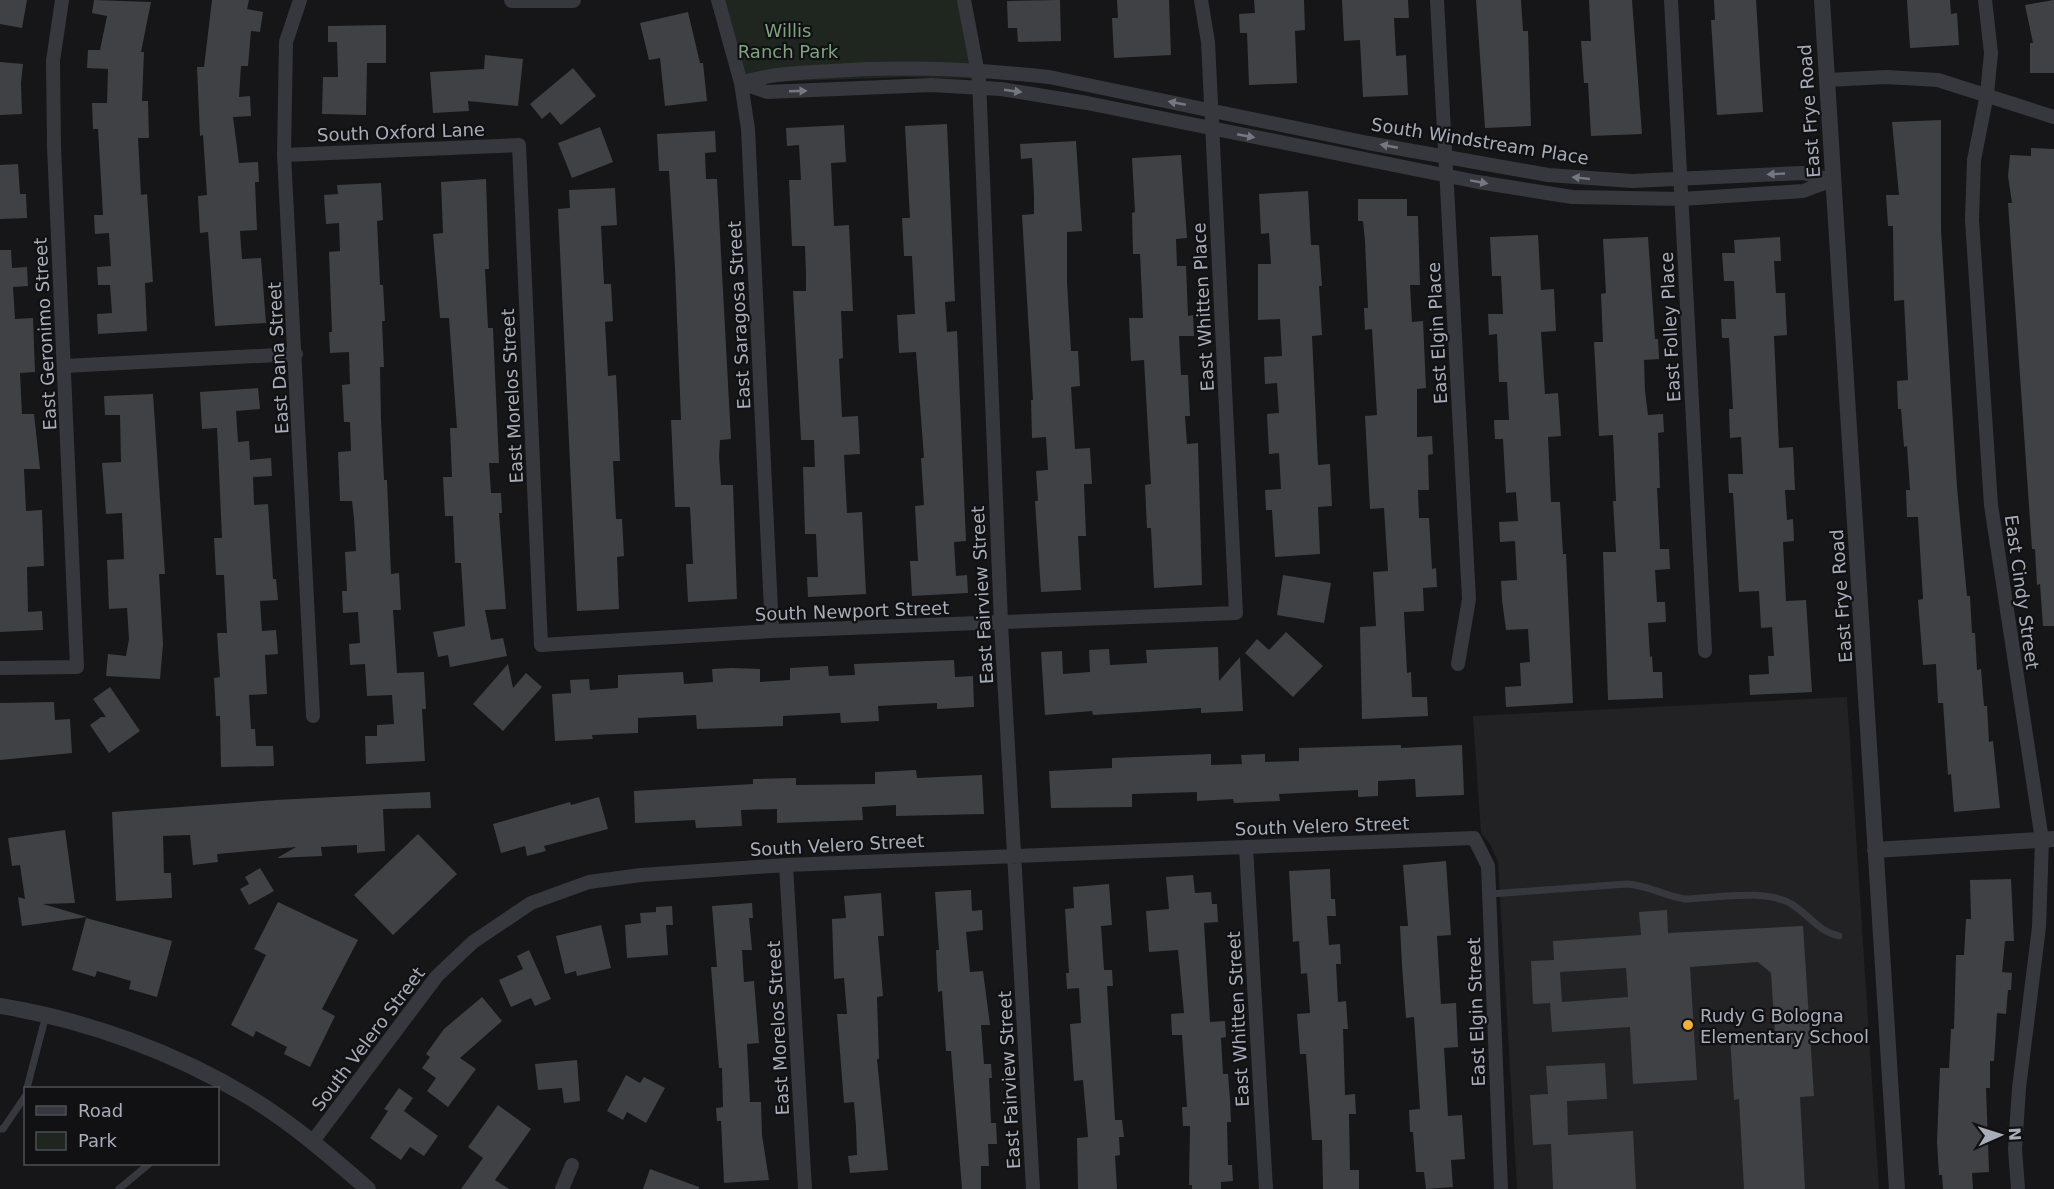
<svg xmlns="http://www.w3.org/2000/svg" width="2054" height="1189" viewBox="0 0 2054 1189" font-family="'DejaVu Sans',sans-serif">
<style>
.built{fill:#222225}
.green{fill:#1e261f}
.building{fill:#404145;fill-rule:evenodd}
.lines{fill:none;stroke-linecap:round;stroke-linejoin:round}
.service{stroke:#37383d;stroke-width:7}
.minor{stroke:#37383d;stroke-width:14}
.tertiary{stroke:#37383d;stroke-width:16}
.oneway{fill:#757881}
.poi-dot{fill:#f2b134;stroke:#111113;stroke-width:2}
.labels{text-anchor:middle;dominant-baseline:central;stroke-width:4.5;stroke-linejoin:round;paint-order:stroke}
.park-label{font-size:18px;fill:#7fa381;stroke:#111113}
.street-label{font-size:18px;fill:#a8adb8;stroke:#111113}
.poi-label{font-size:18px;fill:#a8adb8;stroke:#111113;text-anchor:start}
</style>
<rect width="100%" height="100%" fill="#161618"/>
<!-- built -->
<path class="built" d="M1847 697 1879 1189H1517L1498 862 1490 844 1481 833 1473 716Z"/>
<!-- green -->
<path class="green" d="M718 0H964L979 79 905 77 741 83Z"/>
<!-- building -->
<path class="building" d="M0 0H27L22 28 0 24Z
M94 0 151 2 141 52H144L142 101H148L149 138H138L141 195 147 194 153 282 145 283 147 331 98 334 97 314 112 313 110 285H98L97 267 111 266 109 233 95 234 94 215H103L98 129H93L92 103H107L108 69 87 68 88 50H100L107 16 92 13Z
M212 0H249L247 9 263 12 260 32 251 31 248 66H241L239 97 250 96 251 116 233 117 239 163 258 162 259 182H255L257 230 240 231 242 259 261 258 266 323 215 326 208 232 200 233 198 196 207 195 203 135 200 136 197 67H204Z
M1060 0 1061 41 1018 42 1017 28H1008L1007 1Z
M1117 0H1169L1171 55 1114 58 1112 18H1118Z
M1254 0H1304L1305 30 1295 31 1297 83 1249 85 1247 33H1240L1239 14 1255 13Z
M1342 0H1408L1409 18H1394L1396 56 1406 55 1408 95 1363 97 1360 40 1344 41Z
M1476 0H1521L1523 31H1528L1531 126 1485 128Z
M1589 0H1632L1642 134 1591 136 1588 83H1584L1581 41H1591Z
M1714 0H1756L1763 112 1717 115 1711 20H1715Z
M1907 0H1950L1951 14 1957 13 1959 45 1910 48Z
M2054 0V73H2030V43H2033L2025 5Z
M688 12 700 63H703L707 101 665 106 660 58 649 60 640 23Z
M386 25V63H367L366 115 322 114 323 77H338L337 42H328V26Z
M485 55 523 59 518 106 468 101 469 111 433 113 430 72 484 69Z
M0 62 23 64 21 83 22 114 0 115Z
M573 68 596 96 561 125 550 112 542 119 530 104Z
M1941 120V230L1957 487 1967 596H1970L1972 633H1975L1977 670 1981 669 1984 706H1987L1989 742 1993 741 2000 808 1954 812 1951 774 1948 775 1943 703H1938L1936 664 1923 665 1918 600 1923 599 1918 517H1907L1906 490H1910L1907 446 1904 447 1901 409H1898L1897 381 1908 380 1904 300 1894 301 1893 226H1888L1886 195H1899L1892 122Z
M947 124 955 301 945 302 947 332 957 331 966 541 954 542 956 576 967 575 968 593 912 596 910 561H918L915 506 924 505 921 458H924L916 352 899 353 897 315 915 314 912 256H904L902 218H910L905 126Z
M844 125 846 162 831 163 834 226 849 225 853 311H841L843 358 839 359 842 417 858 416 860 454 844 455 847 513 862 512 866 594 808 597 807 577H818L816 534H805L803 467H815L814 440H801L793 291H806V275L805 246H792L789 180H801L799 145 787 146 786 128Z
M600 127 613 162 572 178 558 143Z
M715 131 716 152 705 153 706 179H717L731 439 720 440 719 456 721 485H733L737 599 688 602 686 564H693L690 507H675L671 420H681L675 267 669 171H659L657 134Z
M1076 141 1082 231 1067 232V282L1071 351H1078L1080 386 1071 387 1075 449 1090 448 1092 484H1084L1086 536H1078L1081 590 1041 592 1035 501H1038L1036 471 1048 470 1046 437 1032 438 1031 400H1033L1022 215 1034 214V196L1032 158 1021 159 1020 144Z
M2031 148 2054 149V626H2043L2040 584 2037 585 2035 549H2032L2008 203H2012L2008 176 2010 155 2031 156Z
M1181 155 1187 238 1176 239 1177 266H1186L1188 316 1193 315 1194 336H1179L1181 375H1188L1190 416H1185L1187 444 1198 443 1202 585 1154 588 1151 528H1147L1145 485 1151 484 1144 360 1131 361 1129 318H1143L1140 254H1133L1132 213 1135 212 1132 158Z
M18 164 20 194H26L27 218 0 219V165Z
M486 179 489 269H485L488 328H493L499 463H489L491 493H501L502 513H499L506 609 485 610 491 640 503 638 507 656 450 667 448 655 438 657 433 632 465 626 461 563H455L453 516H445L443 477H452L450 428H457L449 318H440L433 234 443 233 441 182Z
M381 183 383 220 377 221 380 285H383L385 321H382L384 367H380L381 420 384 480H387L391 574 399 573 401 610H393L397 673 424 672 426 709H422L425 761 366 764 365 736H377V725L394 724 392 695 367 696 365 664 350 665 349 644 360 643 358 612 343 613 342 591H347L345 552 356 551 354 518 352 501H340L338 452 351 451 350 422H344L342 385 350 384 349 352 330 353 329 332H332L329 252 340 251 339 223 326 224 324 195 338 194 337 185Z
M615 188 617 225 601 226 604 284H611L613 321 605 322 608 376 616 375 618 413 620 461H613L616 519H622L624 556 617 557 619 609 577 611 558 209 570 208 569 190Z
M1308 191 1311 245H1319L1322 286H1319L1322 335 1312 336 1318 465 1330 464 1332 506 1318 507 1320 554 1275 557 1272 510H1266L1265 490 1281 489 1279 453 1269 454 1267 414 1279 413 1277 383 1265 384 1264 357 1282 356 1280 319 1258 320V264H1271L1269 233 1261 234 1259 194Z
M1358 199H1407V216H1418L1420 285H1410L1412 322 1423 321 1426 388 1417 389V437L1432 436 1433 454 1428 455 1429 490H1418L1419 518H1429L1432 569 1436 568 1437 587 1423 588 1424 611 1404 612 1407 673 1411 672 1412 697H1427L1428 716 1362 719 1360 627 1376 626 1373 572 1388 571 1384 508 1370 509 1365 416 1377 415 1372 329 1365 330 1364 308H1368L1365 241 1363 221H1358Z
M1538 235 1541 290 1554 289 1556 331 1541 332 1545 394 1558 393 1561 436 1548 437 1551 502H1560L1563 554H1566L1573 703 1506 707 1505 687 1521 686 1520 663 1530 662 1528 629 1506 630 1502 600 1501 581 1517 580 1515 541 1500 542 1499 522 1518 521 1516 492 1506 493 1503 439H1495L1494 420H1509L1507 382H1499L1497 334 1489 335 1488 314H1503L1501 276H1492L1490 237Z
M1648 237 1655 339H1658L1659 359 1644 360 1645 391 1648 415 1663 414 1664 432 1658 433 1660 488H1657L1660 549H1669L1670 569 1655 570 1657 602H1665L1666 622 1648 623 1650 657 1652 656 1653 672H1662L1663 698 1608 700 1603 552H1616L1613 501H1616L1613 435 1599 436 1594 342H1603L1601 294 1606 293 1603 239Z
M1780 237 1781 261H1774L1776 293H1785L1787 335 1774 336 1779 448 1793 447 1795 490H1785L1787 520 1793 519 1794 541 1783 542 1786 601 1806 600 1812 692 1750 695 1749 675 1769 674 1768 656H1774L1772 627 1761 628 1759 591 1739 592 1733 493H1729L1728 474H1743L1741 437 1730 438 1729 409H1733L1729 338H1722L1721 319H1736L1734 281H1724L1722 253H1735L1734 240Z
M0 250H11L12 268 27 267 28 286 13 287 15 319 33 318 35 372 20 373 22 414H34L40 469H24L26 511 42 510 44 566 27 567 28 612 42 611 43 630 0 632Z
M258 388 260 409 236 411 238 442 249 441 250 460 271 458 272 476 253 477 254 505 268 504 273 579H276L278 600 260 601 262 631 276 630 278 654 265 655 267 694 249 695 251 729H255L256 746H273L274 766 221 767 220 716H216L214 678 220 677 217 633H227L224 575H216L214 538H222L217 428 202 429 200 392Z
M153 394 165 574H159L163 644 160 679 106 676 108 654 126 656 129 639 127 608 109 609 107 560 124 559 122 513 106 514 102 463 121 462 120 415H105L104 396Z
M1283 575 1331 583 1324 623 1277 615Z
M1286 632 1323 666 1293 697 1245 653 1257 639 1269 650Z
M1218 647 1219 681 1240 657 1243 711 1201 713V708L1093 715 1092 711 1045 715 1041 652 1062 651 1063 674 1090 672 1089 650 1109 649 1110 665 1147 663 1146 650Z
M954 660 955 677 973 676 974 707 937 709V703L878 706 879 721 841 723 840 713 783 716V726L697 729 696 715 638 718V733L592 735 593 739 555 741 552 694 571 693 570 680 589 679 590 690 618 688V675L683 672 684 684 713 682 712 669 732 668 760 669V682L790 680V668L828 666 829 676 855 675 854 664Z
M508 664 513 688 526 673 542 687 503 731 473 704Z
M110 687 140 731 109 753 90 725 101 717H106L93 699Z
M54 702 55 720 70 719 72 753 0 760V703Z
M1401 745V748L1462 745 1464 795 1416 797 1415 779 1378 781V796L1358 797V790L1279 794 1280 801 1234 803 1233 799 1197 801V792L1132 794V807L1051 808 1049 771 1112 768V758L1211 754V765L1242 764 1241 755 1265 754V762L1299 761V748Z
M916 770 917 778 982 775 984 814 896 816V805L862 807 863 820 777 823V809L741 810 742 826 696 828 695 820 635 823 634 791 753 784V779L796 778V785L875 784V772Z
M430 792 431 808 383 809 385 851 357 853V845L321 847 322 856 277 858 296 847 217 854 218 862 193 865 190 835 163 836 164 873H171L172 898 116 901 112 812 276 800Z
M599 797 608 829 544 846 546 851 527 856 525 846 501 853 493 824 570 802 571 805Z
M65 830 75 903 43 904 87 917 22 926 18 897 25 899 20 865 12 866 8 838Z
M418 834 457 874 393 935 354 895Z
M1446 861 1451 935 1437 936 1441 1004 1456 1003 1458 1047 1444 1048 1448 1116 1462 1115 1465 1159 1451 1160 1453 1187 1426 1189 1424 1172H1416L1413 1132H1410L1409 1110 1420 1109 1414 1017 1406 1018 1402 966 1400 926H1408L1403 865Z
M260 868 274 891 249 905 240 889 249 884 245 877Z
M1330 869 1331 899H1335L1336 916H1327L1329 945 1340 944 1341 964H1336L1338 1002 1346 1001 1348 1029H1343L1345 1095 1355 1094 1356 1114H1349L1350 1170H1359V1189H1323L1322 1140H1312L1306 1054H1300L1297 1014 1310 1013 1307 973 1301 974 1299 941 1293 942 1289 871Z
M1193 875 1195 893 1211 892 1212 904H1217L1218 922 1204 923 1210 1022 1225 1021 1226 1037 1221 1038 1223 1074H1228L1230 1100 1231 1122H1227L1228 1165H1232L1233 1181 1221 1182V1189H1192V1185H1189L1190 1126H1183L1182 1107H1187L1182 1035H1172L1171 1014 1184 1013 1178 950 1149 952 1146 911 1169 909 1166 877Z
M2011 879 2014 941H2005L2002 972 2012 973 2011 990H2008L2006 1014 1997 1013 1994 1061H1990V1088H1986L1989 1172 1972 1173 1973 1189H1943L1942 1175H1939L1937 1142 1940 1068H1949L1951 1029H1954L1956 955H1964L1966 919H1971L1970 880Z
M1109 884 1112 925 1101 926 1104 970H1112L1113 986H1107L1115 1120H1122L1124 1137H1119L1120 1155 1115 1156 1117 1189H1078L1077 1138 1088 1137 1083 1080 1074 1081 1070 1024 1081 1023 1079 988 1067 989 1066 973H1069L1065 909 1074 908 1073 887Z
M971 890 972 911 982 910 983 930 966 932 970 972 983 971 990 1025H981L984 1064H991L992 1078H989L991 1123H996L997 1144H988L989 1166H981V1189H962L951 1051H946L942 991 938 992 937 976 936 950H939L935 892Z
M881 893 884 936H878L883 996 877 997 879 1059H877L888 1170 850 1173 848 1156 857 1155 856 1127 854 1102 844 1103 837 1014H847L844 978 834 979 832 919 846 918 844 896Z
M278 902 358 940 322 1009 335 1016 310 1067 284 1054 287 1047 256 1031 253 1037 231 1025 266 955 254 949Z
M752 903 753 918H749L752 950H742L744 982 754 981 759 1043 747 1044 750 1102H761L762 1135 769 1180 724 1183 721 1121H717L716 1108 723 1107 722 1068H719L711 967H717L712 906Z
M672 906 673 925H666L668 955 627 958 625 925 641 923 640 913 656 912V907Z
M1667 910 1668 933 1803 926 1814 1096 1800 1097 1805 1189H1744L1739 1099 1734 1100 1730 1036 1775 1034 1771 973 1758 962 1690 967 1697 1080 1633 1084 1630 1027 1552 1032 1550 1003 1533 1004 1531 961 1554 960 1553 941 1641 935 1639 912ZM1626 968 1628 997 1562 1002 1560 972Z
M86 918 172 941 157 997 129 989 131 981 97 971 95 977 72 970Z
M601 925 611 968 577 976 576 971 565 974 556 936Z
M529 950 551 999 535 1006 531 998 511 1007 499 980 523 969 517 956Z
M482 997 502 1021 460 1058 476 1069 448 1107 427 1091 436 1078 422 1068 430 1057 426 1054 444 1029Z
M577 1060 580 1101 564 1103 562 1088 538 1090 535 1064Z
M1605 1063 1607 1099 1567 1101 1568 1135 1633 1131 1636 1189H1553L1551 1144 1533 1145 1530 1095 1548 1094 1546 1066Z
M626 1075 640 1083 644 1077 665 1088 646 1123 627 1112 623 1120 607 1111Z
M399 1088 413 1098 404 1111 438 1136 424 1156 410 1147 401 1160 370 1138 388 1111 384 1109Z
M498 1105 531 1129 495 1180 509 1189H461L483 1158 468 1147Z
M650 1169 699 1187V1189H643Z"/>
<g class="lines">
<!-- service -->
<path class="service" d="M1490 894 1627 884C1648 885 1664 896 1685 899 1715 898 1768 888 1793 905 1810 916 1818 931 1839 936
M27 1088 46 1015
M0 1129H3L26 1095
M119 1189 149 1164"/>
<!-- minor -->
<path class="minor" d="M300 0 286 42 284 155 313 716
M718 0 741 83 748 129 772 631
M964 0 979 79 1001 623 1033 1189
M1437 0 1469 599 1458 664
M1671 0 1705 651
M1985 0 1991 53 1987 94 1974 160 1972 220 1991 505 2042 840 2039 927 2019 1088 2015 1149 2018 1189
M1827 80 1886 77 1938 80 2054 117
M741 83 767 92 931 85 1001 89 1087 103 1478 182 1572 197 1682 199 1803 191 1833 180
M741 83C772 73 799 73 832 71 905 66 976 69 1049 77L1368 143 1548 175 1632 181 1802 173 1833 180
M284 155 519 145 541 645 772 631 1236 613 1208 42 1201 0
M65 366 296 354
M0 668 77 667 54 147 53 61 62 0
M1246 847 1266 1189
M786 865 805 1189
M313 1141 437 976 473 942 531 903 589 882 641 875 786 865 1474 838 1488 866 1501 1189
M562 1189 572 1165"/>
<!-- tertiary -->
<path class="tertiary" d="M512 0H573
M1822 0 1897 1189
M1875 850 2054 839
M0 1006C86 1020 174 1052 249 1097 292 1123 330 1156 368 1189"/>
</g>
<!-- one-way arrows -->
<defs><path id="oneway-solid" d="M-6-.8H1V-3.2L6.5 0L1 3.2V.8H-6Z" transform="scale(1.5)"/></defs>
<g class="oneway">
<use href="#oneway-solid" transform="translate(798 91) rotate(-2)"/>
<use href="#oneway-solid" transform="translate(1013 91) rotate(8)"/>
<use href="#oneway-solid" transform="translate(1177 103) rotate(-169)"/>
<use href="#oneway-solid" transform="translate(1246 136) rotate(11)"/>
<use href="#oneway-solid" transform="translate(1389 146) rotate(-169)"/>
<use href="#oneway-solid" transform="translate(1776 174) rotate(177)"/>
<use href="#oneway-solid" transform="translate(1581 178) rotate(-174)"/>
<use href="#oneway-solid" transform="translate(1479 182) rotate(10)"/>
</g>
<!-- markers -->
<circle class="poi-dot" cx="1688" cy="1025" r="6"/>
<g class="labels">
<!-- park labels -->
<g class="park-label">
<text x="788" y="30">Willis<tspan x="788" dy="21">Ranch Park</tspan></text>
</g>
<!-- street labels -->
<g class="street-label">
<text transform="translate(1809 111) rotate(-94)">East Frye Road</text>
<text transform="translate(401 132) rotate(-2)">South Oxford Lane</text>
<text transform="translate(1480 141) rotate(9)">South Windstream Place</text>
<text transform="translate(1203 307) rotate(-93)">East Whitten Place</text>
<text transform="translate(739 315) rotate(-93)">East Saragosa Street</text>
<text transform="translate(1670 327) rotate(-93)">East Folley Place</text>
<text transform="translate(1437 333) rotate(-93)">East Elgin Place</text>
<text transform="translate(45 334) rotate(-93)">East Geronimo Street</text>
<text transform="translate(278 358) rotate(-93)">East Dana Street</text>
<text transform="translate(512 396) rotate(-93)">East Morelos Street</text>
<text transform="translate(2022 592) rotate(82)">East Cindy Street</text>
<text transform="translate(982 595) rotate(-93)">East Fairview Street</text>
<text transform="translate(1841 596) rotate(-94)">East Frye Road</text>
<text transform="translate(852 611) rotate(-2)">South Newport Street</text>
<text transform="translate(1322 826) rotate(-2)">South Velero Street</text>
<text transform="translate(837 845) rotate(-3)">South Velero Street</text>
<text transform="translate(1476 1012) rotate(-92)">East Elgin Street</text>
<text transform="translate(1238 1019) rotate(-93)">East Whitten Street</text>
<text transform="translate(778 1028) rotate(-93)">East Morelos Street</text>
<text transform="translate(368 1039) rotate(-53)">South Velero Street</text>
<text transform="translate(1009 1080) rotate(-93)">East Fairview Street</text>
</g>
<!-- poi labels -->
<g class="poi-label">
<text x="1700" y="1015">Rudy G Bologna<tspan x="1700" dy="21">Elementary School</tspan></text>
</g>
</g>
<!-- legend -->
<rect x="24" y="1087" width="195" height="78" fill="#111113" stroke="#4d4f55" stroke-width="1.5"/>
<rect x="36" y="1106" width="30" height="9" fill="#37383d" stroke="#4d4f55" stroke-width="1.5"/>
<text x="78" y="1117" font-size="18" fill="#a8adb8">Road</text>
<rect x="36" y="1132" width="30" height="18" fill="#1e261f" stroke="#4d4f55" stroke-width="1.5"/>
<text x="78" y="1147" font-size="18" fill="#a8adb8">Park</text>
<!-- north arrow -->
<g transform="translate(2000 1135) rotate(87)" stroke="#111113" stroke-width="4.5" paint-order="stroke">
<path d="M0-4.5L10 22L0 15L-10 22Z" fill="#a8adb8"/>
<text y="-9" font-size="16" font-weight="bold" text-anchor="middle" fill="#a8adb8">N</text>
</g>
</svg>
